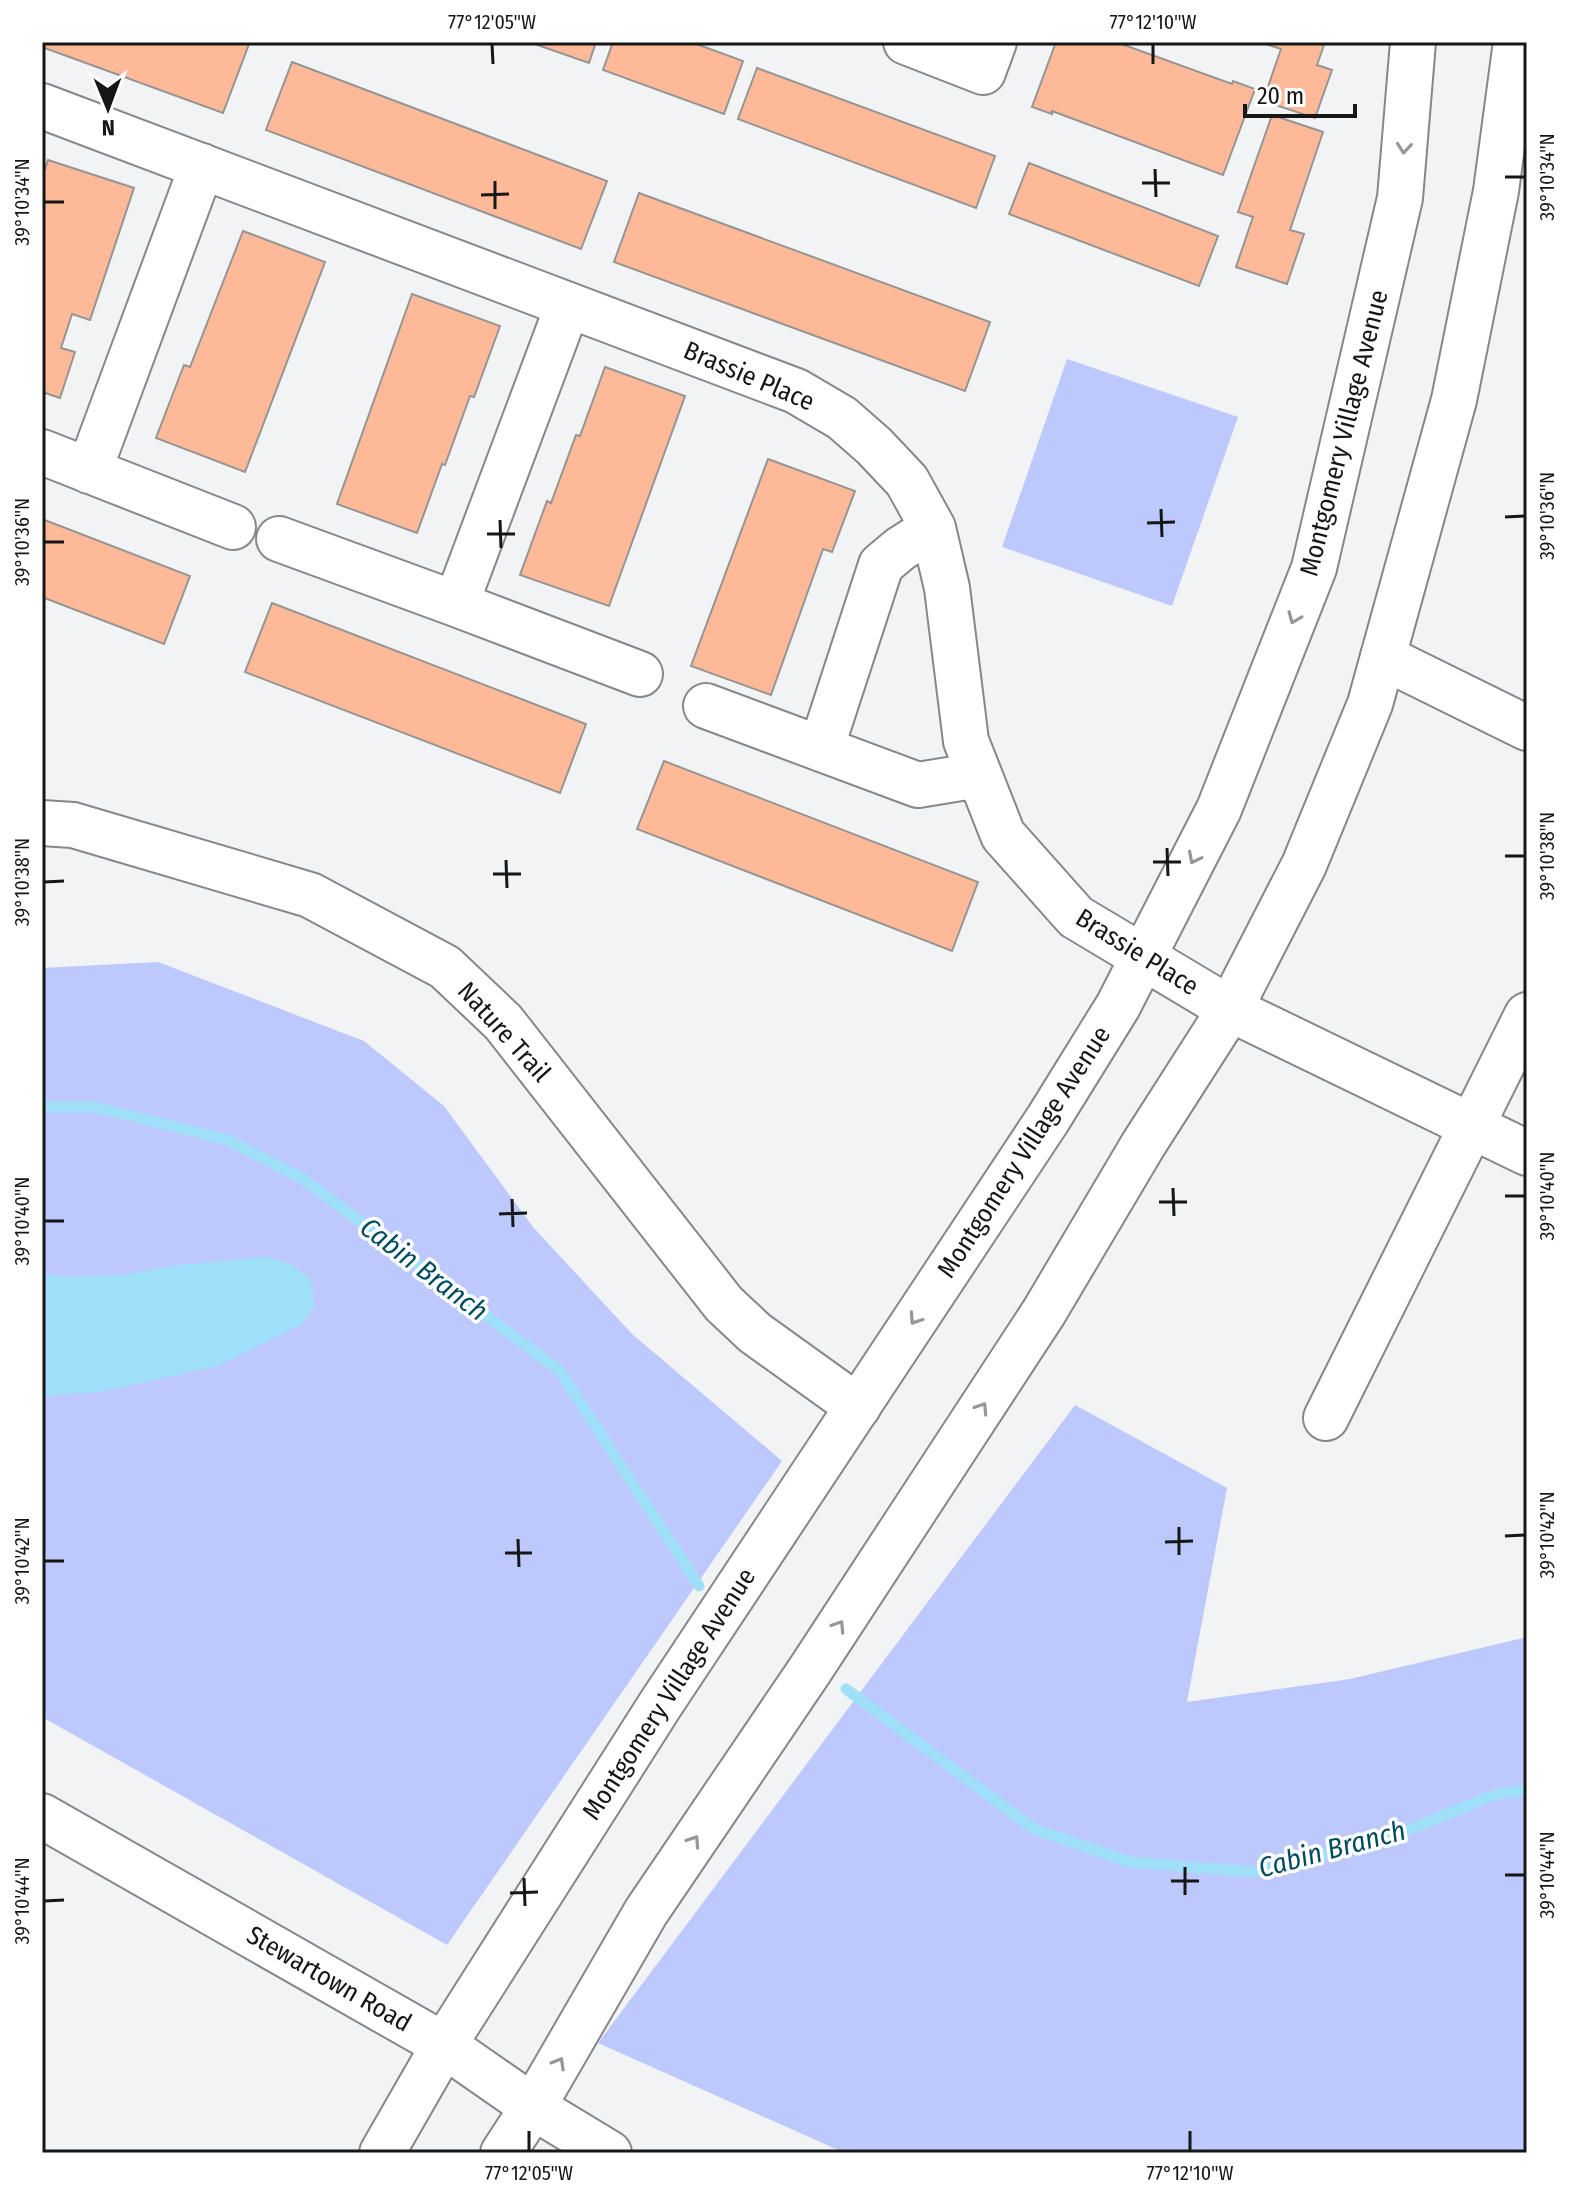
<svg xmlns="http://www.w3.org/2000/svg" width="1569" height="2195" viewBox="0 0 1569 2195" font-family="'Fira Sans Condensed',sans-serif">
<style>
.green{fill:#bdc9fc}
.water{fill:#9fe0f8}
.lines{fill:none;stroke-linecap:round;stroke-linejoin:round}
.stream{stroke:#9fe0f8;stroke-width:11}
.building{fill:#feba98;stroke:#969594;stroke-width:2}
.minor-casing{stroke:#878789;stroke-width:48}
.major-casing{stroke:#878789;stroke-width:48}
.minor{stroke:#fff;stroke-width:44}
.major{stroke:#fff;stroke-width:44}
.oneway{stroke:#969696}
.ticks{fill:none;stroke:#161616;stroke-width:3}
.labels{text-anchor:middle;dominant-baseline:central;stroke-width:7;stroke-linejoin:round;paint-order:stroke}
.street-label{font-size:26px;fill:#161616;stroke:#fff}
.water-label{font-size:28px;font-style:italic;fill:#004c60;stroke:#fff}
.neatline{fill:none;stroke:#161616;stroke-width:3}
.ticks-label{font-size:20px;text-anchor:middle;fill:#161616}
</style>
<rect width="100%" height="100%" fill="#f2f3f4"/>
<!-- green -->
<path class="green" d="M1067 359 1238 417 1172 606 1002 547Z
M158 962 364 1041 444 1106 533 1227 632 1334 782 1461 447 1945 42 1717V968Z
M1075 1405 1227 1488 1187 1702 1350 1679 1527 1637V2153H845L598 2043Z"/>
<!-- water -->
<path class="water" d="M266 1257 291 1264 310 1279 315 1305 302 1324 218 1366 99 1392 42 1396V1274L74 1277 122 1275 179 1265Z"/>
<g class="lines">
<!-- stream -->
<path class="stream" d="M42 1107H95L228 1140 303 1179 559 1370 699 1586
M846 1689 1034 1829 1130 1862 1254 1872 1388 1838 1494 1795 1527 1790"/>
</g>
<!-- building -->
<path class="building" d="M42 42H243L249 44 223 113 42 47Z
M529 42H596L589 63Z
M613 42H691L743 61 724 114 603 70Z
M1056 42H1116L1232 84 1233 81 1255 89 1223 175 1052 111V114L1032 107Z
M1266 42H1325L1317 65 1332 70 1315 118 1263 101 1281 49 1265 44Z
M292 62 607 181 581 249 266 130Z
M757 68 995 156 976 208 738 119Z
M1272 115 1323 132 1290 230 1304 234 1287 284 1236 267 1253 217 1238 212Z
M48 160 134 188 90 320 72 314 61 348 75 352 60 398 42 392V178Z
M1029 163 1218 236 1199 286 1009 214Z
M639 193 990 322 965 391 614 262Z
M243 231 325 262 245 472 156 438 184 365 190 367Z
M412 294 500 326 474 397 470 396 445 465 442 464 417 533 337 504Z
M605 367 685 396 609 606 520 575 547 501 551 503 576 435 580 436Z
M768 459 855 491 832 552 823 549 771 695 691 666Z
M42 519 190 576 164 644 42 597Z
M272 603 586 724 560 793 245 672Z
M664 761 978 882 952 951 637 829Z"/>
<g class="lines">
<!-- minor casing -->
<g class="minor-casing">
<path id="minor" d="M906 42 983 72 994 42
M42 106 796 391 842 418 874 446 907 481 933 528 947 588 966 741 1003 835 1076 917 1230 1009 1527 1153
M42 452 233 527
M89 471 202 166
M279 539 456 604 640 674
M456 604 568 305
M1383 657 1527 728
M706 706 918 785 979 775
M821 749 881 565 900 549 933 528
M42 823 73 825 310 895 445 967 503 1022 724 1304 755 1333 858 1407
M1326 1418 1527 1015
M42 1816 444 2045 533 2107 609 2153"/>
</g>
<!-- major casing -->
<g class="major-casing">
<path id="major" d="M382 2153 444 2045 660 1705 1048 1119 1118 1006 1219 809 1314 568 1400 198 1413 42
M503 2153 533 2107 646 1912 810 1670 1044 1312 1143 1145 1230 1009 1304 865 1370 704 1454 400 1496 191 1516 42"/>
</g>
<!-- minor -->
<use href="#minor" class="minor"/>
<!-- major -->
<use href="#major" class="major"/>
</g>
<!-- one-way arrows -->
<defs><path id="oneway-chevron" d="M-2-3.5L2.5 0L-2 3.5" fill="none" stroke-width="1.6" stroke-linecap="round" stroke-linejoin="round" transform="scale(2)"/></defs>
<g class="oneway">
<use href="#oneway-chevron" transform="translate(1404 148) rotate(95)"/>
<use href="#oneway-chevron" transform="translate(1294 618) rotate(112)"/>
<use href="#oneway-chevron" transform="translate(1194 858) rotate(117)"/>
<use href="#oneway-chevron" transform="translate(915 1319) rotate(124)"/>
<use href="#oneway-chevron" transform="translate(982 1408) rotate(-57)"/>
<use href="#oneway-chevron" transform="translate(839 1626) rotate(-57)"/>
<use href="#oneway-chevron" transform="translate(694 1841) rotate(-56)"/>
<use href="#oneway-chevron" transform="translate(559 2063) rotate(-60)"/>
</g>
<!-- ticks -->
<path class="ticks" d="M492 44 493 64M1153 44V64M1155 169 1156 197M1505 177H1525M495 181V209M1142 183H1170M481 195 509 194M44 202H64M1161 509 1162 537M1505 517 1525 516M500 520 501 548M1147 523 1175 522M487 534H515M44 542H64M1167 848 1168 876M1505 856H1525M506 860 507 888M1153 862H1181M493 874H521M44 882 64 881M1173 1188 1174 1216M1505 1196H1525M512 1199 513 1227M1159 1202H1187M499 1214 527 1213M44 1221H64M1179 1527V1555M1505 1536 1525 1535M518 1539 519 1567M1165 1542 1193 1541M505 1553H532M44 1561H64M1185 1867V1895M1505 1875H1525M524 1878 525 1906M1171 1881H1199M510 1893 538 1892M44 1901 64 1900M529 2131V2151M1190 2131V2151"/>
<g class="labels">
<!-- street labels -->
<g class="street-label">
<text transform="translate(749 376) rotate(23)">Brassie Place</text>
<text transform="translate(1344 433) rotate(-76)">Montgomery Village Avenue</text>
<text transform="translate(1137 952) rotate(32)">Brassie Place</text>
<text transform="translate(504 1032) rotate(48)">Nature Trail</text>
<text transform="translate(1024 1152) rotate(-57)">Montgomery Village Avenue</text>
<text transform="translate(669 1694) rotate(-57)">Montgomery Village Avenue</text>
<text transform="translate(329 1979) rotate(30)">Stewartown Road</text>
</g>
<!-- water labels -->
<g class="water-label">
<text transform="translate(424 1269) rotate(37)">Cabin Branch</text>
<text transform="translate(1332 1849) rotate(-15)">Cabin Branch</text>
</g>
</g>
<!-- border -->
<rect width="1569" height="2195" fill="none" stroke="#ffffff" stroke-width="88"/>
<!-- north arrow -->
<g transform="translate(108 108) rotate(179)" stroke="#ffffff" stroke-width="6" paint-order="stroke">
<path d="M0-6L14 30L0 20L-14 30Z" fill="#161616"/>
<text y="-12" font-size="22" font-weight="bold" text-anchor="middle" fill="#161616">N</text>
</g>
<!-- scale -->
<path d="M1245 104v12h110v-12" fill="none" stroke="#161616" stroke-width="4"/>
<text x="1257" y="104" font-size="24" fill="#161616" stroke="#ffffff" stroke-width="6" paint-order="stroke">20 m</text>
<rect x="44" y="44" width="1481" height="2107" class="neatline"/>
<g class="ticks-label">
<text x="492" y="29">77°12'05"W</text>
<text x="1153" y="29">77°12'10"W</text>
<text transform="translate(1547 177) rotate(-90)" y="7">39°10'34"N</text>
<text transform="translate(22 202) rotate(-90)" y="7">39°10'34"N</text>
<text transform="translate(1547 516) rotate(-90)" y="7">39°10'36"N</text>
<text transform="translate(22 542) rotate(-90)" y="7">39°10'36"N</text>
<text transform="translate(1547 856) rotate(-90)" y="7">39°10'38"N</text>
<text transform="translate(22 882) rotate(-90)" y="7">39°10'38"N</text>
<text transform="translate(1547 1196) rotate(-90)" y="7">39°10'40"N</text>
<text transform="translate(22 1221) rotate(-90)" y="7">39°10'40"N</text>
<text transform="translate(1547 1535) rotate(-90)" y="7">39°10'42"N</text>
<text transform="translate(22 1561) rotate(-90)" y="7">39°10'42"N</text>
<text transform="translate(1547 1875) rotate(-90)" y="7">39°10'44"N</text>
<text transform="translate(22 1901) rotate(-90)" y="7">39°10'44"N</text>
<text x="529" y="2180">77°12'05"W</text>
<text x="1190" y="2180">77°12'10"W</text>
</g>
</svg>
